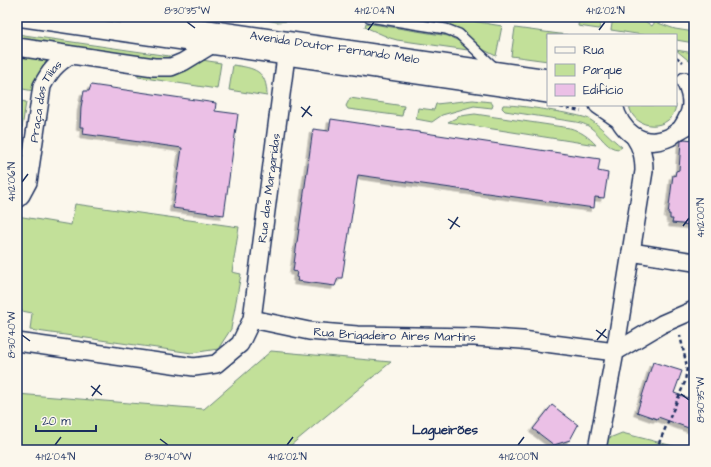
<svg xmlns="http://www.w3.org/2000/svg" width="711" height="467" viewBox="0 0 711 467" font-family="'Architects Daughter',sans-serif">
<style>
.green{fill:#c2e099;stroke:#6e887c}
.building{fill:#ebc0e6;stroke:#1b2f5e;filter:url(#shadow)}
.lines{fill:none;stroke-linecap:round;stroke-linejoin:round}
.service-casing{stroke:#1b2f5e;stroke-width:12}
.minor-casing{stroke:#1b2f5e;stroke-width:20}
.path{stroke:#1b2f5e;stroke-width:2.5;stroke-dasharray:4 3;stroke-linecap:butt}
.service{stroke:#fbf7ec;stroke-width:9}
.minor{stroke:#fbf7ec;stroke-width:17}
.ticks{fill:none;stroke:#1b2f5e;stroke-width:1.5}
.labels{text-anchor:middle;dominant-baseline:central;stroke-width:3;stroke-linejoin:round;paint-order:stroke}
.street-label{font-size:12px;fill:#1b2f5e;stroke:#fbf7ec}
.neighbourhood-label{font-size:13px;font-weight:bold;fill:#1b2f5e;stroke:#fbf7ec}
.neatline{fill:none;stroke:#1b2f5e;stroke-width:1.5}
.ticks-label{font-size:10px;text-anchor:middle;fill:#1b2f5e}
</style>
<defs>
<filter id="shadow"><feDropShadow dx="-3.5" dy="3.5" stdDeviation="0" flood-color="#0004"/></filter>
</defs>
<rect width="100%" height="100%" fill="#fbf7ec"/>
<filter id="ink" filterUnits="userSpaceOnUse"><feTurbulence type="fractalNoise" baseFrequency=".025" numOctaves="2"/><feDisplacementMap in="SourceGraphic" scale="8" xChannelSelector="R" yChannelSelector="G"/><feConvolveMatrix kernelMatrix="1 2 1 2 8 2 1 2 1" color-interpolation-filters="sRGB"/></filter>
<g filter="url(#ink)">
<!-- green -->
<path class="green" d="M249 17H313V19L277 22Z
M414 17H448L502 26 496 56 482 49 458 28 446 23 414 18Z
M579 17H604L603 23H601L599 29 578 26Z
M613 17H642V19L652 26 655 22 675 29 694 32V43L676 40V35H643L611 30Z
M366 23 448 36 461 42 468 50 397 40 390 38 365 27Z
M515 28 567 35H548V61L511 56Z
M17 34 176 57 165 61 17 41Z
M676 50 694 53V65Z
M17 53 48 59C40 70 36 78 34 91L17 88Z
M202 60 221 63 217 89 138 77V71Z
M233 65C254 68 267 70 267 96L229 90Z
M350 98 404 106 402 116 348 109 346 106Z
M17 100 26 102 17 161Z
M473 100 491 102 493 105 492 108 474 106 442 115 432 122 416 119 418 108 434 110 436 104Z
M503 105C513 104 580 114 589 119 601 126 610 138 622 147L619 149C606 149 601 135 591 128 586 124 581 123 576 122L505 111 502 108Z
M629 105H676C673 132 633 132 629 105Z
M475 114 570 128C580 131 589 137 596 145L448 122 460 116Z
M75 204 239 227 232 272 241 274 231 329 218 349 192 353 30 330 32 313 17 310V216L71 225Z
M271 351 391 362 285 450H17V394L204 409Z
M622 433 689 450H579Z"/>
<!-- building -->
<path class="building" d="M91 85 216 103 215 111 238 114 224 215 173 208 182 148 83 134 84 127H80L81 107 84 91H89Z
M331 119 600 159 598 171 608 173 604 198 595 197 594 208 358 175 342 278H338L335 286 297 281 298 278 296 277 297 272 293 271 313 129 329 131Z
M684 139 694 140V223H691V225L672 223 673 219H670V214H668L673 175 675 176 676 171 679 170 681 141Z
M653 362 682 371 674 393 694 400V430L658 417 657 419 637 412Z
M552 405 578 425 570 440 554 445 533 429Z"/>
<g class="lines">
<!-- service casing -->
<g class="service-casing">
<path id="service" d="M369 17 446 29 459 34 495 68"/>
</g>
<!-- minor casing -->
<g class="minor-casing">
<g id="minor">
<path d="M17 17 548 94"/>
<path id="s1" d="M125 17 548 78"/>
<path d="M17 47 154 67H171L183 62 211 45"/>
<path d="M598 105 617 118"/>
<path d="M614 105C620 131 642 150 670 137 673 135 676 132 680 130 684 127 689 125 694 123"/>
<path d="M681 129C693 111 694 100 685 81"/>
<path id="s2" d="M17 199 21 195 28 182 42 86C50 71 55 65 70 55"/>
<path d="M631 252 694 262"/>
<path id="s3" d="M252 319 286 56"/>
<path id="s4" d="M17 342 194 367 216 364 240 344 252 319 309 331 357 335 474 337 522 340 615 352 644 171C644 157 642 148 634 136"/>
<path d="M598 444 615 352 662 324 694 310"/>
</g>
</g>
<!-- path -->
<path class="path" d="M676 57 683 62
M560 107 581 111
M656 450 685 382 687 367 680 335"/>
<!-- service -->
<use href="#service" class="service"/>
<!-- minor -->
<use href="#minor" class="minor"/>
</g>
</g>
<!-- ticks -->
<path class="ticks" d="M187 22 195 28M368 30 374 22M599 30 605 22M301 107 312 116M302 117 310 106M22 182 28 174M448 219 460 227M683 226 689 218M450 229 458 217M596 330 607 338M22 335 30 341M597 340 606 329M91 386 102 395M681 394 689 400M92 396 100 385M160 439 168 445M55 445 61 437M287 445 293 437M518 445 524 437"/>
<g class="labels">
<!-- street labels -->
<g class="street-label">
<text stroke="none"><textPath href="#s1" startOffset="212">Avenida Doutor Fernando Melo</textPath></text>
<text stroke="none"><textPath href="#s2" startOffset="104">Praça das Tílias</textPath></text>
<text stroke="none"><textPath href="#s3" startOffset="132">Rua das Margaridas</textPath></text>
<text stroke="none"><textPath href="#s4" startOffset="404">Rua Brigadeiro Aires Martins</textPath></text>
</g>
<!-- neighbourhood labels -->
<g class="neighbourhood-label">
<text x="445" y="430">Lagueirões</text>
</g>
</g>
<!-- margin -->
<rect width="711" height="467" fill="none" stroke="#fbf7ec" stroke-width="44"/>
<!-- legend -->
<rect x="547" y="34" width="130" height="72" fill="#fbf7ec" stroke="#a1a7b3"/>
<rect x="555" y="47" width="20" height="6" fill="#fbf7ec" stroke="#a1a7b3"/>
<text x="583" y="54" font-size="12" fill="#1b2f5e">Rua</text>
<rect x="555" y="64" width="20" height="12" fill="#c2e099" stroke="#a1a7b3"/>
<text x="583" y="74" font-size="12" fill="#1b2f5e">Parque</text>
<rect x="555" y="84" width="20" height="12" fill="#ebc0e6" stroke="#a1a7b3"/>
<text x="583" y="94" font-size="12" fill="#1b2f5e">Edifício</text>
<!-- scale -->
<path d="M36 425v6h60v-6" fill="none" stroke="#1b2f5e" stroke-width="2"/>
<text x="42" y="425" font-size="12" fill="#1b2f5e" stroke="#fbf7ec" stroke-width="3" paint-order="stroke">20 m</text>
<rect x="22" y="22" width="667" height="423" class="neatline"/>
<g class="ticks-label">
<text x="187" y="14">8°30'35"W</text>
<text x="374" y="14">41°12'04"N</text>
<text x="605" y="14">41°12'02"N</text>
<text transform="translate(11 182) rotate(-90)" y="4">41°12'06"N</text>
<text transform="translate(700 218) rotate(-90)" y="4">41°12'00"N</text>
<text transform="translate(11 335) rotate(-90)" y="4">8°30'40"W</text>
<text transform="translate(700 400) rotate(-90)" y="4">8°30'35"W</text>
<text x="55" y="460">41°12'04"N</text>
<text x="168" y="460">8°30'40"W</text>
<text x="287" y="460">41°12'02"N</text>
<text x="518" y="460">41°12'00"N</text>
</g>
</svg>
